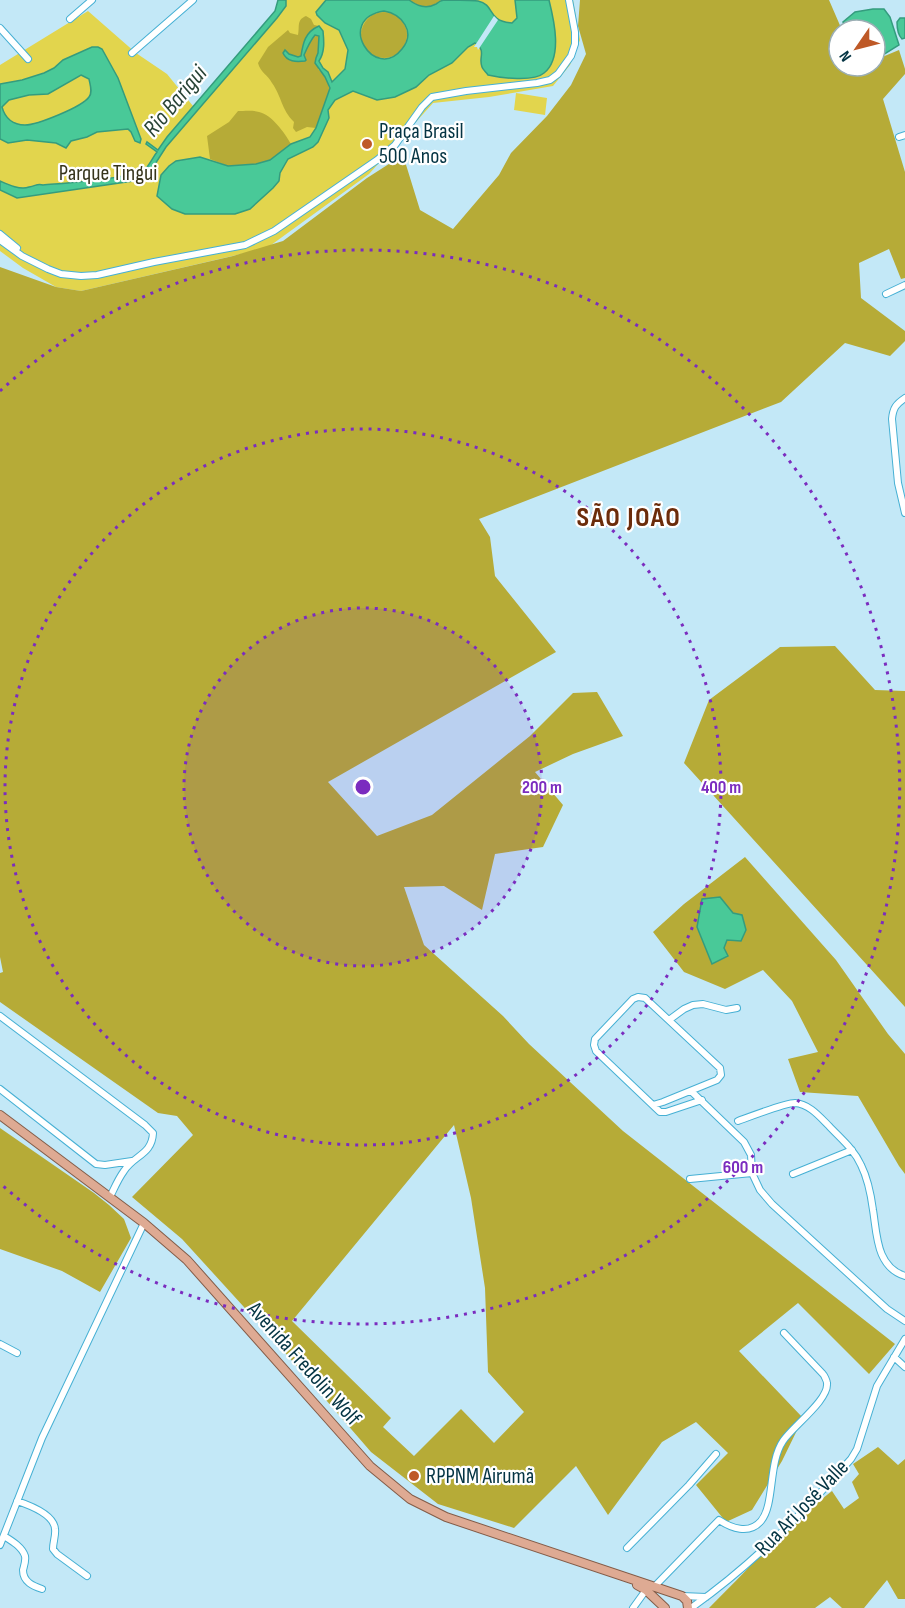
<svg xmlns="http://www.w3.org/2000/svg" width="905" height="1608" viewBox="0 0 905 1608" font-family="'Sofia Sans Condensed',sans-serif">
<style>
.green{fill:#e2d54d}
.forest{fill:#b6ab37;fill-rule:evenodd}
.water{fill:#49c998;stroke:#349c7e;stroke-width:1.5;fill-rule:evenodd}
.pier{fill:#c3e8f7}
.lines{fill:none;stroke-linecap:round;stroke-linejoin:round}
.minor-casing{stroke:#46b0d4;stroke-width:8}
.major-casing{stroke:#835c48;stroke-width:10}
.minor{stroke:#fff;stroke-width:6}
.major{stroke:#deaa93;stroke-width:8}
.ring{fill:none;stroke:#7b2cbf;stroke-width:3;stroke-dasharray:3 6}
.poi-dot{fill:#be5927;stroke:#fff;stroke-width:2}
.labels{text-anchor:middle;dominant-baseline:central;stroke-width:4.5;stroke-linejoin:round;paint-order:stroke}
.poi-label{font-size:22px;fill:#043443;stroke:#fff;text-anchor:start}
.park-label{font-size:22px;fill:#36341b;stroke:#fff}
.street-label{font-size:22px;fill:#043443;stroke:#fff}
.water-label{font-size:24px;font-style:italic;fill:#294437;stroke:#fff}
.district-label{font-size:28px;font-weight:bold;letter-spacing:1.5px;fill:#6b2c0b;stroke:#fff}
.centre{fill:#7b2cbf;stroke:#fff;stroke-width:3}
.ring-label{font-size:18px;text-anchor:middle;font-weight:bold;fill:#7b2cbf;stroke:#fff;stroke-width:4.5;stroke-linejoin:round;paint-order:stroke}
</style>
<rect width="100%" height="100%" fill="#c3e8f7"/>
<!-- green -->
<path class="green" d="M278 0H573L580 40 570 65 553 86 489 97 433 103 369 174 267 248 81 291 56 287 23 268 0 251V65L88 11 136 53 167 74 193 106 275 12Z
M516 93 547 98 545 115 514 110Z"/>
<!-- forest -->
<path class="forest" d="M409 0H441C431 9 420 8 409 0Z
M580 0H829L842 30H839V66H875V60L899 50 905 69V74L883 99 905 172V278L901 279 889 249 859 263 861 298 905 331V341L890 356 845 343 781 402 479 519 490 537 495 576 556 652 328 782 377 836 432 815 530 736 573 693 597 692 623 736 573 754 535 772 563 805 543 847 495 854 482 910 444 886 404 887 424 945 503 1016 529 1044 623 1131 895 1344 869 1374 798 1303 739 1351 803 1418 782 1461 752 1510 726 1522 696 1485 728 1453 696 1422 662 1442 608 1515 576 1466 514 1528 438 1504 371 1452 275 1341 182 1239 132 1197 193 1135 177 1116 158 1113 0 1002V973L3 972 0 957V267L56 287 81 291 233 256 283 241 367 178 403 155 420 210 453 229 499 175 511 153 547 116 571 85 586 54 578 26ZM454 1125 471 1198 485 1288 488 1372 524 1412 494 1443 461 1409 414 1456 383 1427 391 1418 292 1321Z
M361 35a23 23 0 1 1 46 0a23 23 0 1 1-46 0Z
M306 16 311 19 314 25 319 26C306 32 303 43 301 56L298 57 289 54 283 53 306 59 304 55C307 48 310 41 315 35H319L318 69C325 75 330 83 329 92L316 128 307 127 296 132 293 128 294 122C281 109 282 97 272 83 268 75 260 72 258 63L268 47 288 30 290 33 298 35C300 27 296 20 306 16Z
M238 111C244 111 253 110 259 112 272 115 284 132 291 144L270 160 256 164 228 166 210 159 207 136 229 122Z
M835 646 875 690 905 691V1007L684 763 709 700 780 647Z
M745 857 836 960 888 1034 905 1054V1174L899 1166 858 1096 800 1092 788 1059 818 1052 792 1001 763 970 725 989 684 972 653 932 684 904Z
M0 1128 94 1193 109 1205 124 1219 131 1238 100 1292 62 1271 0 1249Z
M878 1447 898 1465 905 1459V1599H898L887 1580 864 1608H842L830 1597 815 1608H709C748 1569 788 1525 832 1491L844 1509 859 1498 852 1482 859 1474 853 1464Z"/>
<!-- water -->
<path class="water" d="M278 0H286V6L277 18 166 147 150 172 140 180 17 198 0 190V181C9 185 20 190 29 187 36 186 37 183 43 185 64 183 132 179 146 168 150 164 153 157 157 152L146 144 147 142 158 150 167 137 275 11Z
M326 0H409C417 6 427 9 436 4 441 1 439 1 444 0 454 0 469 0 478 1 496 5 486 21 512 23L517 18 515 0H549C554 20 563 58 544 73 534 82 501 78 488 75 486 72 483 70 482 67 478 57 487 51 475 43L468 47 452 63 429 75 416 87 395 97 377 100 353 91 335 100 328 110 329 118 318 142 313 147 288 159 280 173 279 181 273 188 250 209 235 214H185L172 209 157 196 161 175 169 166 176 161 200 157 228 166 256 164 270 160 291 144 310 137 316 128 330 88 325 77 315 63 316 58 318 53 319 36 315 35C310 41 307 48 304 55L306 60 305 61C296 62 287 62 283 53L285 50 289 54 298 57 301 56C303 43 305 32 319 26L323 31C324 41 325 52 319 61L323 68 328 72 332 82 345 69 348 50 339 30 325 23 317 15 316 12ZM384 11C402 14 416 32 402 49 375 83 334 19 384 11Z
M873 9H884L890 17 899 45 875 60V30H846L843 22 855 12Z
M900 18H905V38L902 39C898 35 897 28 897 22Z
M92 47H98L102 49 118 78 141 139 140 143 135 141 131 132 128 129 97 132 87 137 71 141 66 148 56 143 27 140 8 143 0 139V84L22 80 44 73 54 68 63 60ZM81 75 89 79C90 85 93 92 89 97 82 107 37 125 25 125 13 125 5 118 2 107L9 100 29 95 48 94Z
M720 897 733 913 742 915 746 930 741 941 727 940 724 948 728 956 712 964 697 927 702 899Z"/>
<!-- pier -->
<path class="pier" d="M494 16 498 20 478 50 477 47H474Z"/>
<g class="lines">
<!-- minor casing -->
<g class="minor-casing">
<path id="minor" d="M70 19 92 0
M0 28 28 59
M132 53 193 0
M899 137 905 135
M0 234 17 248
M0 240 22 256 48 269 61 274 81 276 97 275 154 262 245 245 274 231 377 160 395 145 422 107 432 97 466 91 537 83 550 80 558 74 571 56 575 44V32L569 0
M886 294 905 285
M905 398C896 404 893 408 892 419L898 483 905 513
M0 1016 145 1125 153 1133C152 1155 134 1155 124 1171 118 1179 114 1189 110 1197
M669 1020 684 1009 693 1005 703 1004 726 1010 737 1008
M0 1089 96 1164 105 1165 132 1161
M691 1091 744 1142 751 1155 752 1173 760 1190 772 1204 887 1309 905 1321
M653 1105 663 1102 717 1080 721 1075 720 1068 645 998 638 997 633 999 595 1039 594 1045 596 1051 660 1112H666L702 1100
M738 1121C749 1117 785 1103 795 1103 809 1104 819 1116 829 1126 840 1138 854 1149 861 1165 868 1179 871 1195 873 1210 877 1234 876 1267 905 1276
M793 1174 852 1150
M690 1179 752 1173
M0 1344 17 1353
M894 1357 905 1367
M17 1501C29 1505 54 1514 55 1529 56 1535 53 1542 53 1549L57 1554 87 1576
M4 1536C12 1541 22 1547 25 1556 26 1561 24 1566 23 1570 23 1582 33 1586 42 1589
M0 1545 42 1438 144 1223
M627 1548 689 1485 716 1454
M654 1587 719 1520C731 1528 749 1535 761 1521 775 1504 768 1463 783 1441 793 1426 829 1400 827 1383 827 1381 824 1375 823 1374L784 1333
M682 1596 706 1597
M633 1608 646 1590
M691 1608C751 1566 803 1513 851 1459L857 1449 877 1386 905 1339"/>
</g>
<!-- major casing -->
<g class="major-casing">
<path id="major" d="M0 1115 144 1223 187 1260 370 1466 410 1499 446 1517 682 1596 687 1601 688 1608
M637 1585 646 1590 665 1608"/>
</g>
<!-- minor -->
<use href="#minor" class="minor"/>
<!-- major -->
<use href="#major" class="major"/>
</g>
<!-- distance rings -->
<circle cx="363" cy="787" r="179" fill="#7b2cbf" fill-opacity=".12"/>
<g class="ring">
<circle cx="363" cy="787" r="179"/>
<circle cx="363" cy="787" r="358"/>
<path d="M0 391A537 537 0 1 1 0 1183"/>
</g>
<!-- markers -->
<g class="poi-dot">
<circle cx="367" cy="144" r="6"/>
<circle cx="414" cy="1476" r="6"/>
</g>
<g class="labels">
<!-- poi labels -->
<g class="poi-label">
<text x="379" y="131">Praça Brasil<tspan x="379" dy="25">500 Anos</tspan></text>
<text x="426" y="1476">RPPNM Airumã</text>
</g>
<!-- park labels -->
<g class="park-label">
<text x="108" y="173">Parque Tingui</text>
</g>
<!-- street labels -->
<g class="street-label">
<text transform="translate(304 1364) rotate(48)">Avenida Fredolin Wolf</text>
<text transform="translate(802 1508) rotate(-46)">Rua Ari José Valle</text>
</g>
<!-- water labels -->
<g class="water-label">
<text transform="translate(175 101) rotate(-50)">Rio Barigui</text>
</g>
<!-- district labels -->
<g class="district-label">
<text x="629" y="517">SÃO JOÃO</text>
</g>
</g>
<circle cx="363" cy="787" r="9" class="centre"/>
<g class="ring-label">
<text x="542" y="793">200 m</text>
<text x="721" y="793">400 m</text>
<text x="743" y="1173">600 m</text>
</g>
<!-- north arrow -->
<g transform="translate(857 48) rotate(235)"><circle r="28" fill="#ffffff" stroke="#9baeb4" stroke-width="1.5"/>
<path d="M0-4.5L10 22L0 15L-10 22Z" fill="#be5927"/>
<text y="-9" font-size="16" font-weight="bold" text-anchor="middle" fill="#043443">N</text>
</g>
</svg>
